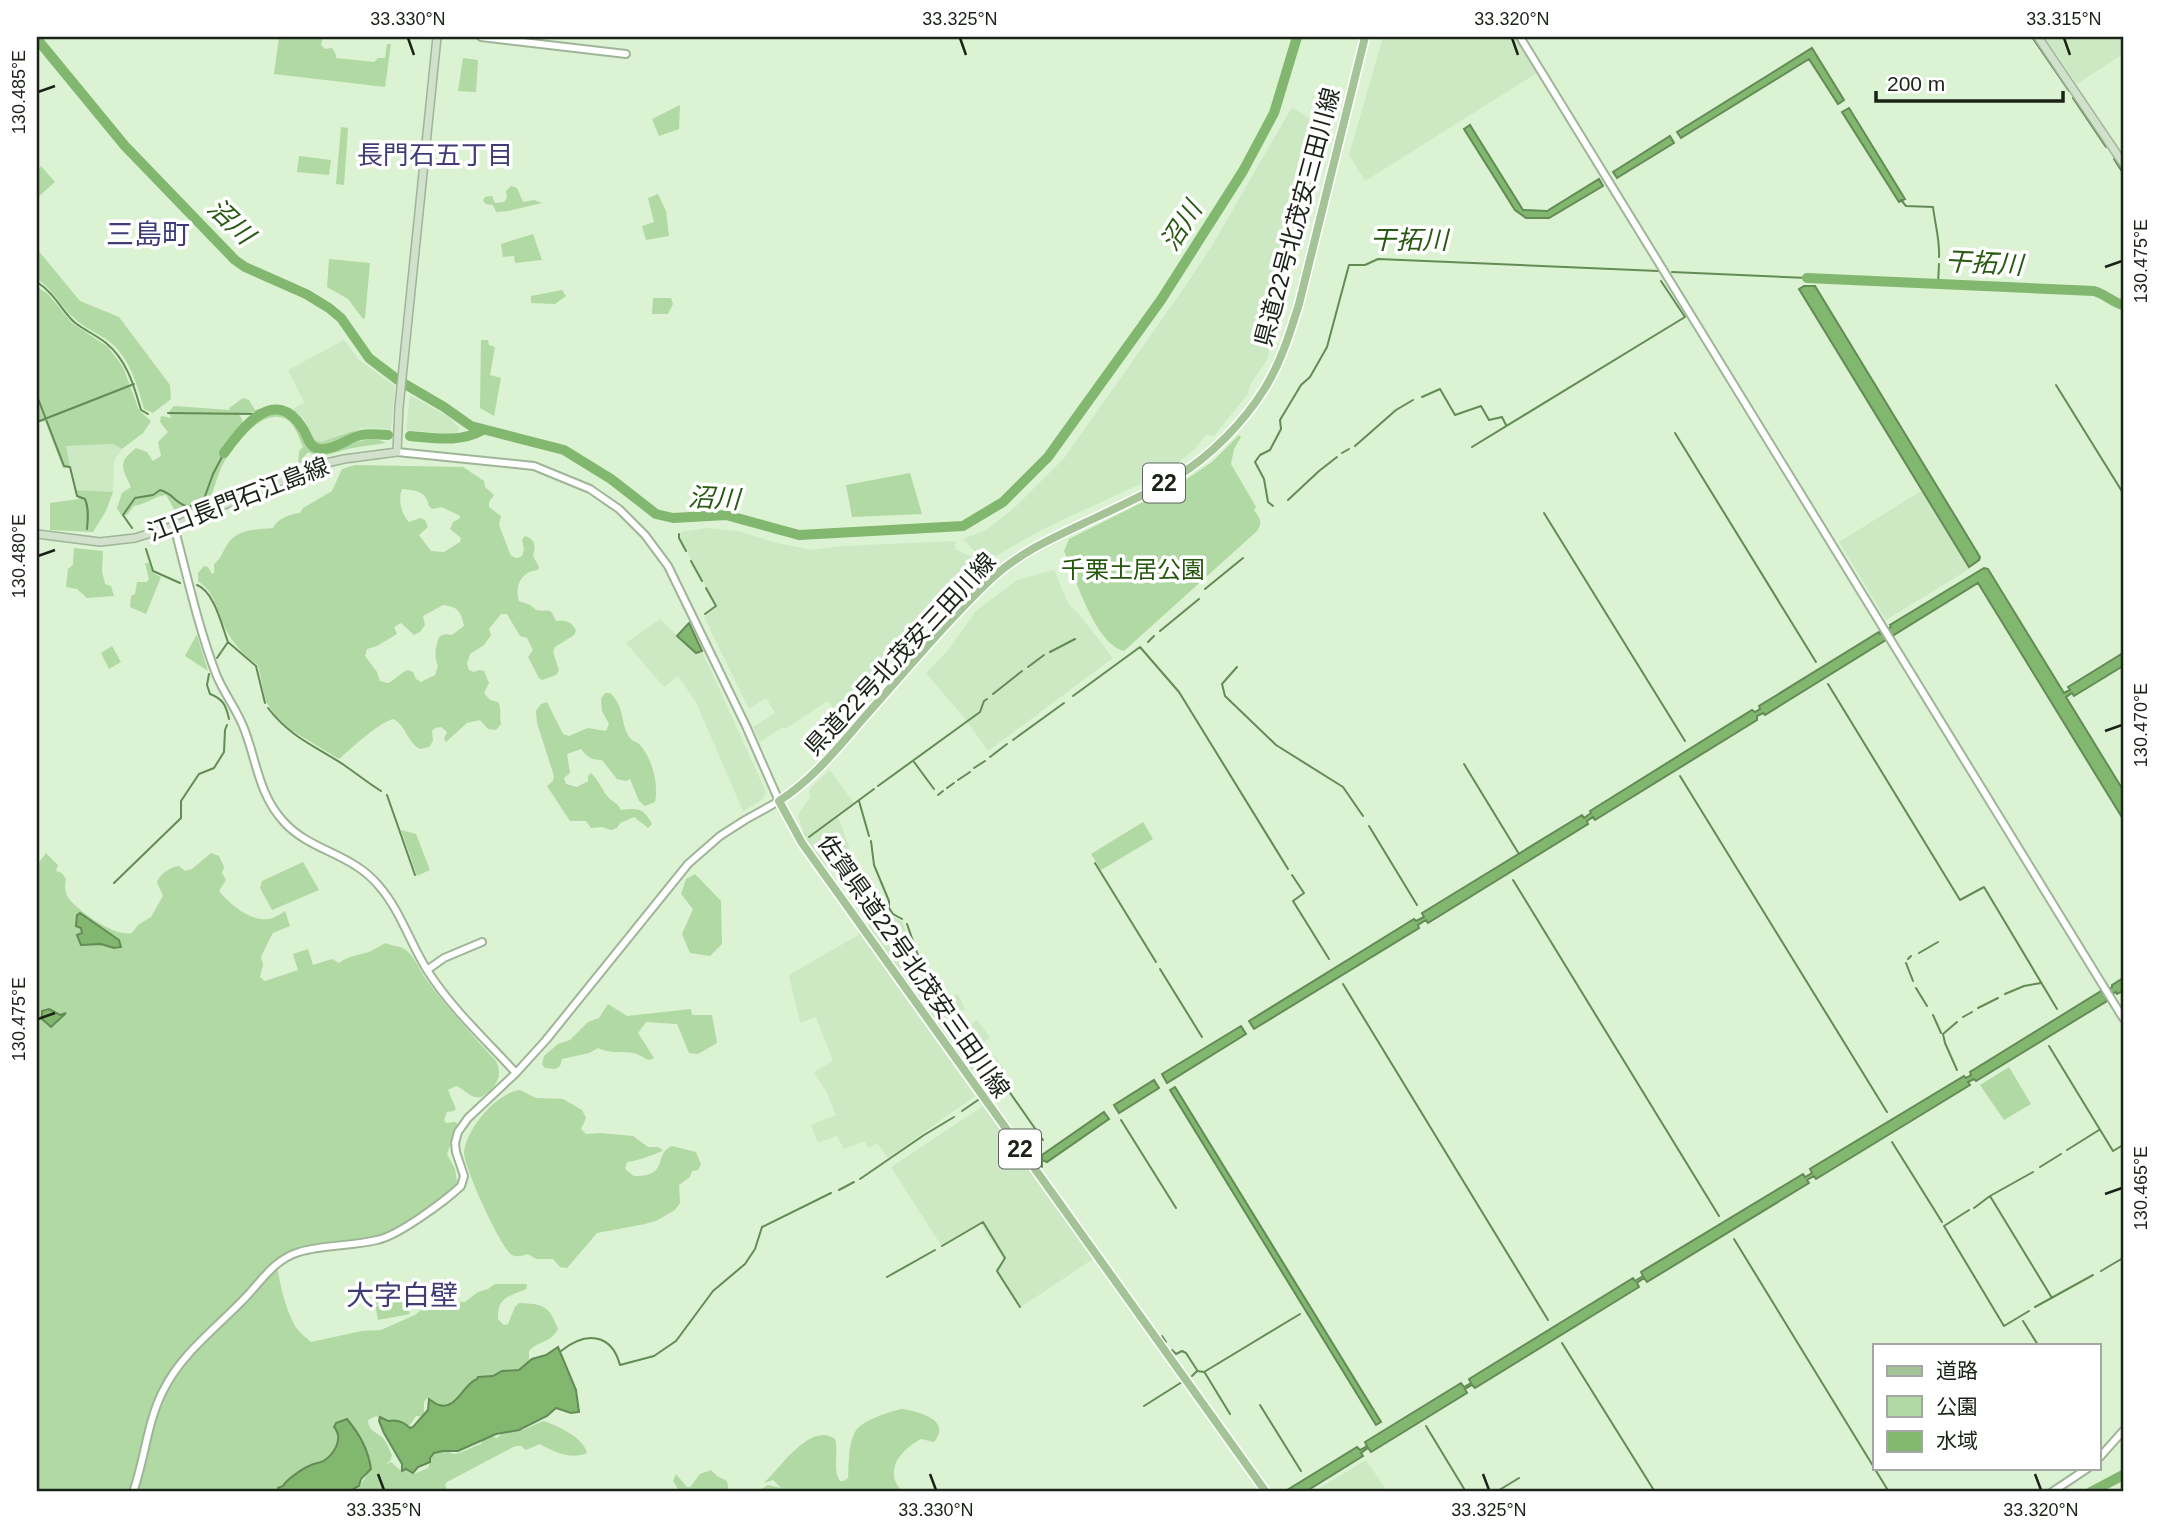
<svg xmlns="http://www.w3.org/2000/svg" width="2160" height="1529" viewBox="0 0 2160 1529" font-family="Arial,'Noto Sans JP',sans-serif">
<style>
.built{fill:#cde9c4}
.green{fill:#b1d9a3;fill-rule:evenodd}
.water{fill:#82b76f;stroke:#638b55;stroke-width:2}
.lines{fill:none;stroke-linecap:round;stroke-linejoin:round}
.stream{stroke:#638b55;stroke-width:2}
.river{stroke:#82b76f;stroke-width:10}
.tertiary-casing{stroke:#9fb598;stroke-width:10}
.secondary-casing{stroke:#9fb598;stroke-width:10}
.primary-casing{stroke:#fff;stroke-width:11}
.tertiary{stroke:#fff;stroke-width:6}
.secondary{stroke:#d1e1cb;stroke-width:7}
.primary{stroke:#a4c498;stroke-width:8}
.ticks{fill:none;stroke:#1b2318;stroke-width:2.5}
.labels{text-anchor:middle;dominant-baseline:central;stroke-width:7;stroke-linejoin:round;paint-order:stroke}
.shield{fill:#fff;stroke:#5f655d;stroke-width:2}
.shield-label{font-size:23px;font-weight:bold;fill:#1b2318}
.street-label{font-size:24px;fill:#1b2318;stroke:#fff}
.park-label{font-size:24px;fill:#25570c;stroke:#fff}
.neighbourhood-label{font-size:26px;fill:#413c78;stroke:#fff}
.water-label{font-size:26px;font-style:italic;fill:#285a11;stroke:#fff}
.quarter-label{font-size:28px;fill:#413c78;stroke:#fff}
.neatline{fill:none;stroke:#1b2318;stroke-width:2.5}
.ticks-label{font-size:18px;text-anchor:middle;fill:#1b2318}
</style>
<rect width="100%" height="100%" fill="#dbf2d3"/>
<!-- built -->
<path class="built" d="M1383 37H1514L1537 73 1365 181 1349 155Z
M2044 37H2123V54L2077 84Z
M1292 107 1326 130 1267 360 1251 383 1247 395 1214 436 1206 435 1195 449 1166 472 1041 530 994 557 984 561 963 539 986 530 1012 510 1065 457 1184 288 1213 244Z
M344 340 359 360 395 386 391 429 362 428 321 442 315 440 303 418 293 409 304 402 288 370Z
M410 395 450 418 459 428 458 432 449 434 406 430Z
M113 444 122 449 114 461 113 492 75 490 65 446Z
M1921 491 1969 569 1886 620 1839 542Z
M707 528 738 531 777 543 812 550 842 546 956 541 955 549 971 557 979 566 932 621 928 623 883 673 844 722 828 701 785 729 783 727 760 742 753 727 775 713 766 698 749 709 704 617 717 607 680 539 681 532Z
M1054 570 1069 605 1078 613 1113 658 988 751 967 721 926 673 949 649 975 612 1017 580Z
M660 619 696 653 702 651 766 792 762 800 743 811 696 702 678 676 664 687 626 643Z
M829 770 833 774 854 803 837 814 850 850 826 868 804 836 798 815 810 797 809 790Z
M886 916 894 917 902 921 934 1001 958 994 965 1009 950 1019 958 1032 977 1020 990 1037 977 1049 985 1061 994 1055 1007 1073 986 1091 866 925Z
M860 934 975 1096 888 1158 877 1143 869 1148 864 1141 844 1149 837 1136 818 1143 811 1125 836 1115 827 1093 814 1072 833 1061 816 1017 800 1023 789 975Z
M983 1106 1093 1259 1021 1307 995 1269 1005 1261 980 1223 942 1247 891 1167Z
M1366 1460 1388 1492H1313Z"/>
<!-- green -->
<path class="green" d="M279 37H323L321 45 325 49 332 48 336 55V58L374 62 378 58H385L387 44H391L385 87 274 74Z
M463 58 478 60 476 92 458 91Z
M680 105 679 129 659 136 652 119Z
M341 127 348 128 344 185 336 184Z
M299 156 331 160 329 175 297 172Z
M41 166 55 182 37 198V170Z
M511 186 517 188 523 202 534 200 542 203 508 211 496 212 493 205 486 204 483 201 485 197 492 196 495 203 504 202 507 198 506 191Z
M658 194 666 211 669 236 646 240 642 226 654 222 648 198Z
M533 234 542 260 515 263 514 256 503 257 501 244Z
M37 249 80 301 119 317 170 385 171 399 153 413 144 409C137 384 129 355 106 339 95 332 83 327 74 318 60 306 53 289 37 279Z
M329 259 370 263 365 318 363 319 348 299 327 287Z
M37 287 48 294 72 323 108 347 123 367 139 410 151 421 143 433 122 449 113 444 66 446 70 468H63L45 421 37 423Z
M562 290 566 296 555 304 531 303V296Z
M653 298H671L673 304 668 314H652Z
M481 340H488L489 345 495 347 490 375 501 378 494 416 480 408Z
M243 398 249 400 255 410C292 399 298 409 315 440L321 442 362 428C352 432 332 445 321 445 307 446 304 411 277 408 268 407 249 414 239 415L242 419 243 430C249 426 255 420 261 417 298 399 296 447 318 451 340 455 362 431 386 443L352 448 319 457 308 452 303 458V463H298L299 451 303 447C299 438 295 424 286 419 262 407 235 445 224 462 219 471 216 483 212 493L215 499C206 507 187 514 175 511L166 495C154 496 147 504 134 506L127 515H121L117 508 122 493 131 487C122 467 117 463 136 448L147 452 153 461 161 456 158 442 168 432 160 422 161 416 172 418 168 413 174 406 230 410 229 408Z
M1239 435 1241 437 1234 449 1231 464 1256 507 1254 510C1260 518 1263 522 1257 531L1124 651C1095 644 1075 577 1064 551L1069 539 1181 483 1212 462Z
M355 465 463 467 484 481 485 487 494 495 489 502V507L501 516 499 525 511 556 517 558 522 556 524 549 522 540 525 536C537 540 535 547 533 556L539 567 538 570C522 571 514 585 519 601L530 605 536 610C549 613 549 605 556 621 565 619 573 622 576 631L574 635 555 647 553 652 559 670 556 675 542 680 539 678 528 657 533 650 527 638 520 636 507 614H501L489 629 491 635 484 645 470 654 467 664 469 670 474 672 479 670 484 671 489 683 484 693 490 700 498 702C502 710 499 715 501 724L496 730 488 729 480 720 467 723 446 742 444 738 447 732 441 727 435 728 432 731 433 741 429 747 420 749C407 742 406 725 393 719 378 723 352 748 339 759L281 724 266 702 258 665C240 653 228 638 221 618 217 608 214 596 206 588 204 585 200 583 198 581V573L204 566 208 567 212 574 214 573V564C221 559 223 551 227 545 237 528 256 530 273 528 277 519 290 514 300 513L303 508 332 491 342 469ZM402 489C411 490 423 490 427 500 431 509 425 502 432 509L442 507 460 516 459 519 453 522 450 529 461 538 460 542 444 552 431 551 419 535 428 527 425 520 420 518 409 522C401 514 398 500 402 489ZM443 605C458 607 461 611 464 626L452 635 446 634 440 636C435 645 434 657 438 666L435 675 421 682 416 679 413 672 408 670C400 673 396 679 388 683L380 681 377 672 365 656 367 649 377 646 397 634 394 627 401 623 414 635 420 632 425 625 423 616Z
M910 473 922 514 852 517 846 485Z
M75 490 113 492 106 511 93 532 50 530V503L79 499Z
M74 548 103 551 102 571 105 584 111 586 114 596 87 598 77 589 66 587 68 569 73 565Z
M145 563H149L153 573 161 577 146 614 130 607 131 596 135 594 137 582H147L149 579Z
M197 634V635L208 671 185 656Z
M112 646 121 662 109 669 101 653Z
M605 693H610C626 708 620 725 630 738 632 741 637 742 639 744 652 757 659 785 655 802L645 806 639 801 630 779 626 781 617 779 602 760C592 760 587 757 581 749L567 754 570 773 564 778 566 784 577 787 588 781V776L591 773C599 780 602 791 609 798 614 803 618 803 621 810 639 808 643 808 652 824L648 828 634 817 620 823 617 828 611 830 602 827 591 828 586 821H570L547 786 553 781 554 776 537 723 536 711 541 704 547 702 563 734 569 736 588 728 606 731 609 724 602 711 601 699Z
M1143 822 1153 839 1101 870 1091 854Z
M401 830 416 834 430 870 417 876Z
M46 853 58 865 56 871 62 873 66 879C64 886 65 895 70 900 81 913 115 937 132 933L138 925 151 917 163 896 157 882C160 874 170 867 179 866L185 871 192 869 211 853 219 856 224 867 222 873 226 880 219 891C230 904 250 922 269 919 274 918 281 914 285 911L290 926 273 933 269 940 261 957 263 965 260 977 265 981 298 970 293 954 308 949 313 965 332 959 339 963C348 956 359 955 369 952 375 950 380 945 386 943 393 947 400 945 406 950 416 958 420 972 428 982 449 1010 472 1035 496 1061 504 1076 495 1089 481 1097 470 1099 465 1089 456 1086L448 1090 456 1109 454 1111 447 1112 444 1120 446 1123 455 1122 458 1124 447 1154 455 1169 457 1182 452 1189C430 1204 405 1228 378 1236 352 1244 296 1244 277 1259 277 1277 287 1316 298 1330 302 1335 307 1338 311 1342L362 1331 381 1330 415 1315 422 1309 442 1301 465 1302 478 1292 488 1289 495 1284H527L526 1289C509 1297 497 1296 498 1319L504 1325 508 1324 515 1307 519 1303C543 1304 549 1305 558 1329 550 1344 539 1340 529 1351V1359L532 1364 445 1409 427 1398 424 1402V1417L416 1416 410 1425C398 1427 385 1423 376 1416L368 1420C369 1432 376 1431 383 1438 387 1443 389 1449 392 1455L390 1461 385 1465 391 1462 400 1470 405 1466 411 1469 414 1474 428 1468C434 1454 425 1455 444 1449L453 1454C463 1453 471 1447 481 1444L482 1440 491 1436 497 1438 505 1431 523 1430 543 1421C557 1425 584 1438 587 1453 572 1460 553 1452 540 1444L526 1450 521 1446H515L447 1482 445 1485 448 1492H344L348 1489 356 1490 359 1488 372 1466 368 1465 340 1431 339 1447 328 1460 280 1492H37V865Z
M303 862 319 890 272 910 260 888 262 881Z
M695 874 721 901 722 944 710 956 690 953 682 934 693 909 681 894 686 879Z
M608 1004 627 1016 691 1009 692 1015H712L717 1043 698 1054 689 1053 677 1024 646 1022 638 1033 654 1058 649 1060C643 1058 640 1054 633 1053 618 1050 614 1055 598 1048L589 1053 562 1059 560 1066 555 1069 545 1068 542 1064 544 1056 558 1044 570 1040 588 1022 599 1018Z
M2009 1067 2031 1104 2004 1120 1980 1085Z
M520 1090 536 1098 563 1099 582 1110 586 1118 581 1129 586 1134 600 1133 633 1136 648 1147H658L663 1150C659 1154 632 1162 627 1162L625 1169 634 1176C670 1177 653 1154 672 1146L696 1152 701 1164 698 1170 692 1171 690 1177 679 1185 680 1203 675 1210 656 1221 645 1224 597 1233 567 1268 560 1267 553 1259H536L528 1254C523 1255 517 1258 512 1255 500 1247 463 1165 464 1152 467 1128 496 1093 520 1090Z
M405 1287 410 1314 378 1320 373 1293Z
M901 1409C916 1411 953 1419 934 1442L921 1439C908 1446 892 1459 894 1476 894 1481 899 1487 901 1492H757L768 1485 781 1488 773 1480 764 1483C779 1470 810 1421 835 1439 839 1452 832 1469 840 1481H844L848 1478C849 1464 848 1444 855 1432 860 1421 889 1412 901 1409Z
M711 1470 717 1476 727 1481 729 1492H680L673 1481 676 1474 687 1487H690L700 1474Z"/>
<!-- water -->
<path class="water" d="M1812 48 1844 100 1838 104 1809 59 1681 138 1677 132Z
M1849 108 1905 199 1899 202 1842 112Z
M1470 125 1523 210 1547 211 1599 179 1603 186 1549 218H1526L1515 210 1464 129Z
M1670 136 1674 143 1617 178 1613 172Z
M1804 286H1815L1980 557 1979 560 1969 567 1799 289Z
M1984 568 1988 569 2064 693 2070 690 2068 687 2123 653V666L2074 696 2072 693 2066 697 2123 790V819L1978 583 1765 715 1763 713 1757 716V720L1595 820 1593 817 1587 821 1588 824 1428 923 1426 920 1418 925 1419 928 1254 1029 1249 1021 1414 919 1416 921 1424 917 1422 913 1582 815 1584 818 1591 813 1590 811 1752 710 1755 712 1760 709 1759 706 1879 632 1880 634 1891 627 1890 625Z
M689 623 702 651 696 653 677 636Z
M80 913 119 940 121 947 114 948 101 944 81 945 77 935 82 933 81 928 76 926 77 915Z
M2123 978V991L2117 994 2116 992 2106 998 2107 1001 1976 1081 1974 1079 1968 1082 1970 1085 1816 1179 1814 1176 1807 1180 1809 1183 1647 1282 1644 1278 1637 1283 1639 1287 1475 1388 1472 1385 1465 1389 1467 1393 1371 1452 1368 1448 1361 1453 1363 1456 1305 1492H1284L1357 1447 1360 1450 1367 1446 1365 1442 1461 1383 1464 1387 1471 1383 1469 1379 1633 1278 1635 1281 1643 1276 1641 1272 1803 1174 1805 1177 1812 1173 1810 1169 1964 1076 1966 1078 1971 1075 1970 1072 2101 991 2103 993 2112 987V985Z
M49 1009 60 1015 66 1013 51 1027 42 1019V1011Z
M1241 1026 1246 1034 1167 1083 1162 1074Z
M1154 1080 1159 1088 1119 1113 1114 1105Z
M1175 1087 1381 1422 1376 1425 1170 1090Z
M1104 1112 1109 1119 1047 1162 1042 1160V1155Z
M558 1347 576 1390 579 1412 571 1413 556 1408 547 1416 519 1430 496 1434 458 1451H443L434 1453 430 1458V1462L418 1467 413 1473 406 1469 402 1471V1464L384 1433 379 1421 380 1417 388 1421C397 1419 404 1422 410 1428L413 1427 428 1410 429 1399C432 1401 435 1404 439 1405 456 1411 464 1383 477 1379L478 1377 493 1376 502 1371 519 1370 532 1359 546 1355Z
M347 1419C360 1435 368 1449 371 1469L361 1479 359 1486 348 1492H278V1488L283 1486C286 1480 302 1469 309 1466 314 1463 321 1463 325 1460 336 1452 343 1437 334 1427L336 1423Z"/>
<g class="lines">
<!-- stream -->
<path class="stream" d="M2032 37 2069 91
M2073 98 2106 147
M2114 159 2123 173
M1901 200 1906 206 1933 207C1935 224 1940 240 1939 257
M1672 272 1807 278
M37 282C55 294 60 308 74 322 84 330 96 335 106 343 127 360 134 386 141 410L148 414
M1938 284 1939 264
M37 297 38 284
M2056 385 2123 493
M37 396 64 466 70 467 77 496 85 499C89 508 88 519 87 529
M1422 397 1440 389 1455 415 1481 406 1489 420 1502 417 1506 425
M168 413 257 414
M37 422 134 384
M1675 433 1816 662
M1355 446 1396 410 1413 400
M1472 447 1685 317 1661 281
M1342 453 1349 449
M1288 500 1319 471 1337 457
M1273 506 1268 502 1264 479 1255 462 1260 455 1270 450 1281 429 1280 420 1301 385 1310 377 1327 347 1349 265H1365L1378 259 1658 271
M1544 513 1685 741
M132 528 123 515 135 498 153 495 160 490C175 494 173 503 189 507L204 499 213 474 224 453
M679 534V538L686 551
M146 549 153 571 180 583
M691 561 702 581
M197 585C214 591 222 626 228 642L217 658
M1205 589 1243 558
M705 614 716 606 706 588
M1160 631 1199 599
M228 642 256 666 265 703
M1148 642 1154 636
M1050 652 1075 639
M1028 667 1044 655
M1237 667 1222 684 1225 696 1276 745 1343 787 1363 816
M209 674 207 685 210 694C223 699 226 705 229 719
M1828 684 1960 900 1984 887 2057 1009
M993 694 1022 671
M1073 696 1140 647 1179 692 1288 869
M268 708C290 737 315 746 344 765 357 774 368 783 381 791
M1013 740 1064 703
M990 757 1007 744
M914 762 934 789
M1464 764 1519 854
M974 768 985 761
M1680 776 1887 1112
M958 780 970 772
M878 786 980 712 984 701 987 699
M947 788 954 783
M387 795 415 875
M938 795 943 791
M859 801 869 836
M1369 826 1417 905
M809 837 874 789
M871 841 874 865 889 901V908L893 914 902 919
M1095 863 1156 962
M1292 875 1304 893 1293 901 1329 959
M1513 880 1719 1216
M114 883 181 818V801L199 774 214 768 224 752 225 730 227 725
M907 924 933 998
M1919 953 1938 942
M1908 959 1911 956
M1906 963 1913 981
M1160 969 1202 1037
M1343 984 1548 1320
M1916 988 1927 1006
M2005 994 2024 986 2041 983
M929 1005 932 1002
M1978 1008 1998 998
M1933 1015 1941 1033
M1963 1017 1972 1012
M2049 1046 2113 1151 2123 1145
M1957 1070 1945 1043 1943 1034 1957 1022
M999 1082 1001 1080
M1006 1087 1043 1140
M989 1092 991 1090
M962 1111 978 1100
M1121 1120 1176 1208
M1892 1142 1942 1222
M2067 1150 2099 1130
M1042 1160V1167
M2040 1167 2061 1154
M860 1179 924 1135 954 1117
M839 1190 854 1182
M1990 1196 2052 1298
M1974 1208 1990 1196 2033 1172
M1969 1210 1944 1226 2004 1326 2029 1311
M1734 1239 1889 1492
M942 1246 983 1222 1005 1258 997 1271 1020 1307
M2101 1271 2123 1258
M887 1277 935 1250
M2035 1307 2093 1275
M2023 1321 2038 1345
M1162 1336 1166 1342
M1562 1343 1655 1492
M1172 1350 1176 1354 1182 1351 1186 1353 1197 1370
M561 1351C585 1332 611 1332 620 1365L654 1356 676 1341 713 1291 745 1264 755 1249 762 1227 831 1193
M1205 1373 1230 1414
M1192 1376 1197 1371 1204 1372 1300 1314
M1260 1405 1301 1471
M1144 1406 1182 1382
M1426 1426 1466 1492
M1496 1492 1519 1478"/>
<!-- river -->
<path class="river" d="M37 39 125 146 235 260 245 267 306 294 329 308 341 318 369 358 398 380 444 407 471 426 564 450 611 479 656 514 673 518 726 515 799 535 963 526 1003 502 1048 457 1161 300 1243 171 1274 113 1297 37
M1807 278 2094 291C2105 294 2112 302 2123 305
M410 436C435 438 460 443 483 430
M224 453C243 427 275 384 303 429 308 437 309 447 319 449 333 451 348 438 361 435 369 433 380 435 388 435
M2091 1492 2123 1475"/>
<!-- tertiary casing -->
<g class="tertiary-casing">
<path id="tertiary" d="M481 37 626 54
M1520 37 2123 1018
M174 526C187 576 198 626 216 674 224 694 238 711 245 731 257 763 259 795 284 822 310 851 352 853 379 886 401 911 411 946 429 973 453 1010 487 1041 516 1073
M427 970 444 958 482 942
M2099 1458 2123 1431
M133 1492C145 1459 147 1422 163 1391 181 1354 215 1329 243 1300 261 1282 273 1260 299 1252 322 1245 353 1246 377 1240 398 1236 445 1201 461 1186L464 1176 456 1152 455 1143 458 1132 468 1118 516 1073 546 1040 688 864 720 836 745 820 779 801 746 726 668 566 645 535 619 509 590 489 534 466 397 452
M2052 1492 2088 1468"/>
</g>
<!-- secondary casing -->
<g class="secondary-casing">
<path id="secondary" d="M2038 37 2123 163
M37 534 100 542 135 538 174 526 322 464 344 459 397 452 399 407 437 37"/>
</g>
<!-- primary casing -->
<g class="primary-casing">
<path id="primary" d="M1266 1492 802 843 779 801C812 780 836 750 862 720 904 673 945 623 991 579 1021 551 1059 535 1095 518 1123 505 1150 492 1176 477 1211 456 1244 422 1265 388 1281 362 1290 333 1299 304L1365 37"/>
</g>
<!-- tertiary -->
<use href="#tertiary" class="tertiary"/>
<!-- secondary -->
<use href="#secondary" class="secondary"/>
<!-- primary -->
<use href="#primary" class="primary"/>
</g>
<!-- ticks -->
<path class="ticks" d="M408 38 414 55M960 38 966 55M1512 38 1518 55M2064 38 2070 55M38 92 55 86M2105 267 2122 261M38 556 55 550M2105 731 2122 725M38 1019 55 1013M2105 1194 2122 1188M378 1474 384 1490M930 1474 936 1490M1483 1474 1489 1490M2035 1474 2041 1490"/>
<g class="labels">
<!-- shield labels -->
<g class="shield">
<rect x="1143" y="463.5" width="42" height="39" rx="5"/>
<rect x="999" y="1129.5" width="42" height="39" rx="5"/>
</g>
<g class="shield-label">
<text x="1164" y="483">22</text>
<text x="1020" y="1149">22</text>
</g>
<!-- street labels -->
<g class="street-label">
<text transform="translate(1297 217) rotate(-75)">県道22号北茂安三田川線</text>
<text transform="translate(238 499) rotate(-21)">江口長門石江島線</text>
<text transform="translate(900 654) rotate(-47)">県道22号北茂安三田川線</text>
<text transform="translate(914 966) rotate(55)">佐賀県道22号北茂安三田川線</text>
</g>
<!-- park labels -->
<g class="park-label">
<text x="1133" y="569">千栗土居公園</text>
</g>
<!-- neighbourhood labels -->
<g class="neighbourhood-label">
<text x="435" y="155">長門石五丁目</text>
</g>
<!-- water labels -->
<g class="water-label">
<text transform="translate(231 221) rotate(44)">沼川</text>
<text transform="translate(1181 226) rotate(-58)">沼川</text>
<text x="1409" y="240">干拓川</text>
<text transform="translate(1984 263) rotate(3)">干拓川</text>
<text transform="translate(714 498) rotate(3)">沼川</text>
</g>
<!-- quarter labels -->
<g class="quarter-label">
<text x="148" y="234">三島町</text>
<text x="402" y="1295">大字白壁</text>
</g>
</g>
<!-- border -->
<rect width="2160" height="1529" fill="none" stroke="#ffffff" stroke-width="77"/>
<!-- legend -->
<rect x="1873" y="1344" width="228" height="126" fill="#ffffff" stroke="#a4a7a3" stroke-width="2"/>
<rect x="1887" y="1366" width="35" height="10" fill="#a4c498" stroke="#a4a7a3" stroke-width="2"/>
<text x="1936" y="1378" font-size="21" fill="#1b2318">道路</text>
<rect x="1887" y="1396" width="35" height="21" fill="#b1d9a3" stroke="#a4a7a3" stroke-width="2"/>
<text x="1936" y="1414" font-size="21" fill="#1b2318">公園</text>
<rect x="1887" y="1431" width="35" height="21" fill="#82b76f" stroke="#a4a7a3" stroke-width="2"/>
<text x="1936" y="1448" font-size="21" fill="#1b2318">水域</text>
<!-- scale -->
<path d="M1876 91v10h187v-10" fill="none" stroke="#1b2318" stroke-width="3.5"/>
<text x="1887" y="91" font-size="21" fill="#1b2318" stroke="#ffffff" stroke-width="5" paint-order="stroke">200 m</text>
<rect x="38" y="38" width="2084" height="1452" class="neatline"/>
<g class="ticks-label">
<text x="408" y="25">33.330°N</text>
<text x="960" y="25">33.325°N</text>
<text x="1512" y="25">33.320°N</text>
<text x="2064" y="25">33.315°N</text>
<text transform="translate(19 92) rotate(-90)" y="6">130.485°E</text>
<text transform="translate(2141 261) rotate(-90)" y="6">130.475°E</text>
<text transform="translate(19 556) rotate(-90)" y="6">130.480°E</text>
<text transform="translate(2141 725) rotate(-90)" y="6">130.470°E</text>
<text transform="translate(19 1019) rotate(-90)" y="6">130.475°E</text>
<text transform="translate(2141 1188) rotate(-90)" y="6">130.465°E</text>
<text x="384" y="1516">33.335°N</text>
<text x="936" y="1516">33.330°N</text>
<text x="1489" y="1516">33.325°N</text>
<text x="2041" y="1516">33.320°N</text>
</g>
</svg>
